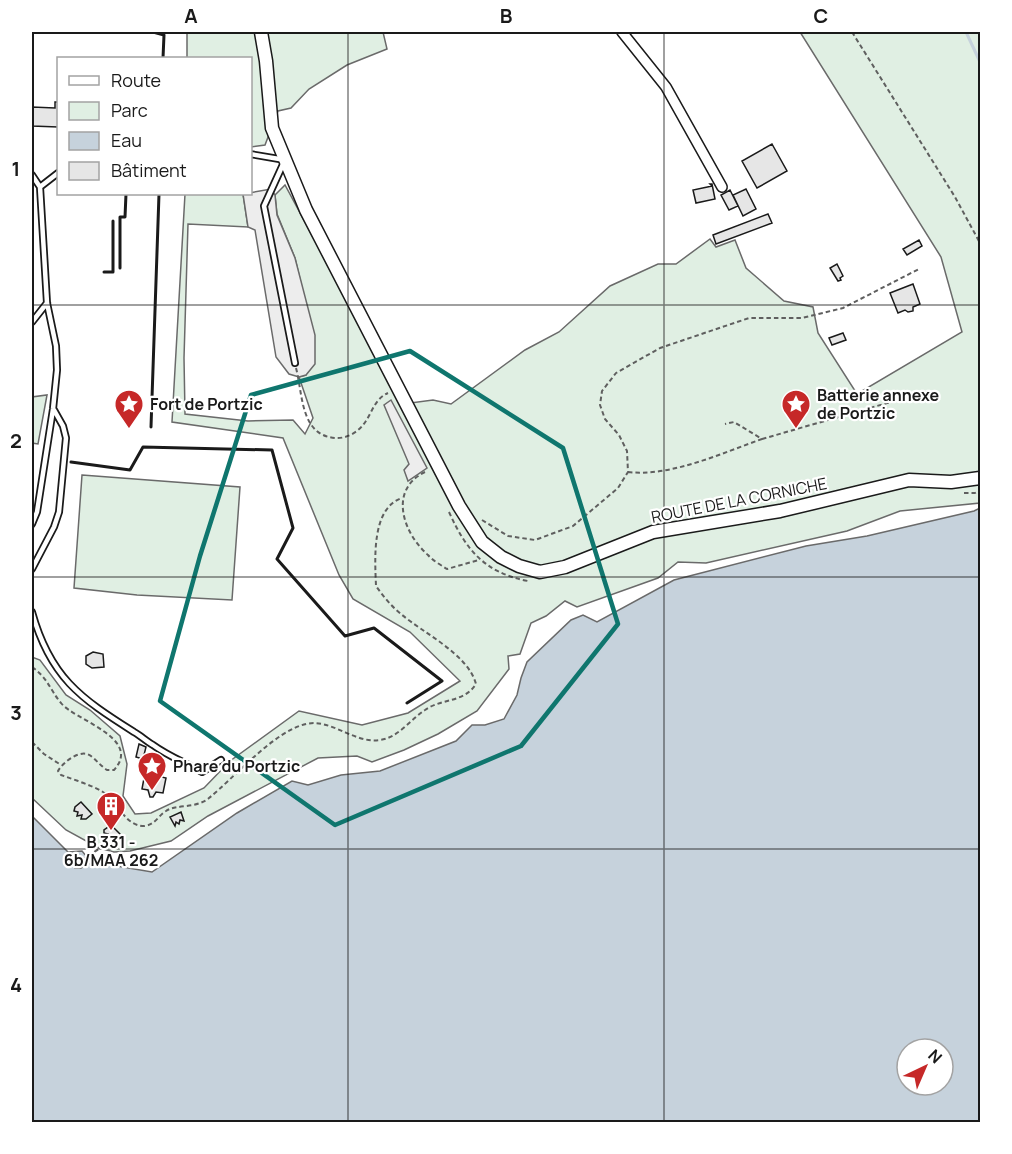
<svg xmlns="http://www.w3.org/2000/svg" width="1012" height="1154" viewBox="0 0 1012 1154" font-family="Manrope,sans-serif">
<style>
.green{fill:#e0efe3;stroke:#6a6a6a;stroke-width:1.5}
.parking{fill:#ededed;stroke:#6a6a6a;stroke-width:1.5}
.water{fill:#c6d2dc;stroke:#6a6a6a;stroke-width:1.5;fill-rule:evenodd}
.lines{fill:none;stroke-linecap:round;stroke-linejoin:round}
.stream{stroke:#c6d2dc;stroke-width:3}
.building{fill:#e6e6e6;stroke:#1a1a1a;stroke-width:1.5}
.service-casing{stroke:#1a1a1a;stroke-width:8}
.minor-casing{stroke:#1a1a1a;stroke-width:12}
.tertiary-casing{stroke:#1a1a1a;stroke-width:15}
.path{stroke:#5f5f5f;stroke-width:2;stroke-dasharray:4.5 3;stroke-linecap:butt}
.service{stroke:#fff;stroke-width:4.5}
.minor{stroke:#fff;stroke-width:9}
.tertiary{stroke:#fff;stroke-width:12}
.wall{stroke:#1a1a1a;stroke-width:3}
.marked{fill:none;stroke:#0f766e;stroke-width:4.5;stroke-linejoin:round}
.grid{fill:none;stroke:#1a1a1a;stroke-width:1.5;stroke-opacity:0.55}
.labels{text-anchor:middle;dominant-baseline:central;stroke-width:4.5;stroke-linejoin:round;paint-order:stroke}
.poi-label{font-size:16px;font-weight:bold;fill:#1a1a1a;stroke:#fff;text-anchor:start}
.street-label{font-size:16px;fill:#1a1a1a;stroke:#fff}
.neatline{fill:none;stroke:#1a1a1a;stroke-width:2}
.grid-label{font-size:20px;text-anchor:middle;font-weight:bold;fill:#1a1a1a}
</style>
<rect width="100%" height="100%" fill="#fff"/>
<!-- green -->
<path class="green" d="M187 32H383L387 49 347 65 309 89 291 108 278 111 265 145 251 147 250 58H187Z
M800 32H980V503L900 511 847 531 706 563 678 562 658 578 577 607 565 601 546 616 531 623 520 654 508 656 509 669 477 711 438 734 404 750 372 762 357 756 318 758 208 816 171 841 130 851 114 852 99 848 66 830 32 798V657L40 660 66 695 90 710 120 736 127 764 123 796 135 814 151 813 204 788 230 761 299 711 362 725 408 713 460 681 410 632 353 599 339 575 283 438 172 422 185 194H243L248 227 188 224 184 358 185 414 248 421 293 420 305 434 313 418 299 377 306 375 303 292 295 258 277 214 275 195 285 185 403 404 433 400 451 404 525 350 559 332 610 286 658 264H676L710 239 716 247 735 240 746 268 784 301 813 307 818 333 857 394 962 332 941 257Z
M47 395 38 444 32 443V397Z
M82 475 240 487 232 600 137 595 74 588Z"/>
<!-- parking -->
<path class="parking" d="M271 189 275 195 277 215 295 258 315 335V364L306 375 299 377 289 374 276 357 255 230 248 227 243 194Z
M391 400 427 468 408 481 404 470 409 464 384 405Z"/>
<!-- water -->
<path class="water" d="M980 508V1122H32V816L68 852 82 851 87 857 75 860V868H81L93 862 152 872 237 813 292 781 308 785 341 775 380 771 456 741 472 725H485L504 719 517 695 521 678 527 662 571 620 583 615 597 622 674 580 806 546 867 536 974 511ZM907 1049H943V1085H907Z"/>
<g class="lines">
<!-- stream -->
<path class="stream" d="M966 32 980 62"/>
</g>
<!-- building -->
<path class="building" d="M55 102H58V127L32 126V107L55 108Z
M772 144 787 171 757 188 742 161Z
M710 184H712L715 199 696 203 693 190 712 186Z
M746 189 756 209 743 216 733 195Z
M730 190 738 206 729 210 721 195Z
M768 214 772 223 716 244 713 235Z
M919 240 922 246 907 255 903 249Z
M837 264 843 276 840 278 841 280 838 281 830 268Z
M913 284 920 304 913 307V311L908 312 905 310 898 313 890 293Z
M843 333 846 340 832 345 829 338Z
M93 652 103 654 104 667 92 668 86 664V656Z
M139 744 146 747 143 759 136 757Z
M145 773 166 778 163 793 156 792 153 797H150L148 790 142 789Z
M81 802 92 814 86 819H81L82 815 77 816 78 812 74 811 75 807Z
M181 812 184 821 180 820 179 824 176 822 175 826 170 817Z
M111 825 121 835 116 841H111V837L107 838 108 834 104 833V830Z"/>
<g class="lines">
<!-- service casing -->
<g class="service-casing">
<path id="service" d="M250 154 285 160 264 206 295 363
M32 175 40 187 47 303 56 346 57 370 53 409 37 512 32 524
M40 187 58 173
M32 322 47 303
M32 569 54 527 59 512 66 438 63 426 54 410
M32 612C50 677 80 698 134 732 141 736 146 741 153 745 168 756 186 763 202 772L221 760"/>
</g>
<!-- minor casing -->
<g class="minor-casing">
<path id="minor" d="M622 32 666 87 722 187"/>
</g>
<!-- tertiary casing -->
<g class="tertiary-casing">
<path id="tertiary" d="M261 32 266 61 272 128 306 210 459 506 482 542 501 557 519 566 540 572 565 567 653 532 780 511 909 480 951 482 980 478"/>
</g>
<!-- path -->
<path class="path" d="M852 32 955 197 980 243
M296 368C303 394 300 435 335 438 345 439 357 433 363 425 372 414 374 399 388 393
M762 439 922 393
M425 472C388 490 403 533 428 555 433 561 441 565 447 569L479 560
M628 472C671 477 722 453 762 439L734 422 725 424
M964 493H975L980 490
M449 512C466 550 485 573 528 581
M482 520 508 536 535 540 573 526 618 488 628 472 627 451 619 435 605 419 600 405 602 391 616 373 660 348 749 318H802L843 308 919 269
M32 667C48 678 50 690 61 703 74 720 143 738 114 770H107C101 766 97 761 91 756 81 748 63 762 58 771L61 775C75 780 91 785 103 792 118 801 124 826 144 826 155 825 158 816 166 811 176 804 196 809 209 798 234 778 274 731 306 724 331 718 354 744 380 740 398 738 411 719 425 710 442 698 464 703 476 684 468 654 423 633 401 614 391 606 383 596 376 586 375 560 371 508 402 498
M32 742 44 754 61 765
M80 864 95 858 94 852 99 849 103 839 107 838"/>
<!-- service -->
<use href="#service" class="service"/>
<!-- minor -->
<use href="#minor" class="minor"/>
<!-- tertiary -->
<use href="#tertiary" class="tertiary"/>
<!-- wall -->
<path class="wall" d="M153 32 164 35 163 58
M120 268V217H125L126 194
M104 272H113V221
M151 427 159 194
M71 462 130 470 143 447 272 450 293 528 277 559 345 636 374 628 442 681 407 703"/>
</g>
<!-- marked area -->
<path class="marked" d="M410 351 563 448 618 624 521 746 335 825 160 701 200 556 251 395Z"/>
<!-- grid -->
<path class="grid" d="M348 32V1122M664 32V1122M32 305H980M32 577H980M32 849H980"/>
<!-- icons -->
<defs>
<g id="sight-pin" transform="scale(1.5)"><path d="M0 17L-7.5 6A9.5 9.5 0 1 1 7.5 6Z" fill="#c62828" stroke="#fff"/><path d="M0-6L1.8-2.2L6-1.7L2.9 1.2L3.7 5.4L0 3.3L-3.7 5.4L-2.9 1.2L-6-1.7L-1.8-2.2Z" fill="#fff"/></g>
<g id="building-pin" transform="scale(1.5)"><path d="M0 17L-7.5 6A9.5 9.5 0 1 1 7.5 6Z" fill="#c62828" stroke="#fff"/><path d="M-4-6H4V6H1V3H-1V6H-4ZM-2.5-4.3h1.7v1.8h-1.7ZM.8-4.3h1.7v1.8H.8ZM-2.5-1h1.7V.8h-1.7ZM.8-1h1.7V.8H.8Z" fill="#fff"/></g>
</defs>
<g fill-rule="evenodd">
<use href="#sight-pin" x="129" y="404"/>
<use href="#sight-pin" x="796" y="404"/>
<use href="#sight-pin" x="152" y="766"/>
<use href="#building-pin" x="111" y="806"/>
</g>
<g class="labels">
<!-- poi labels -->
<g class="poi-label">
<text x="817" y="395">Batterie annexe<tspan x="817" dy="18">de Portzic</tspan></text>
<text x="150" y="404">Fort de Portzic</text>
<text x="173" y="766">Phare du Portzic</text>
<text x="111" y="842" text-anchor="middle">B 331 -<tspan x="111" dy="18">6b/MAA 262</tspan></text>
</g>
<!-- street labels -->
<g class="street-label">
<text transform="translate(739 500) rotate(-11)">ROUTE DE LA CORNICHE</text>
</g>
</g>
<!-- border -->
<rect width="1012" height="1154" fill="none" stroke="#ffffff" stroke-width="66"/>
<!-- legend -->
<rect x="57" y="57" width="195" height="138" fill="#ffffff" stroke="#a3a3a3" stroke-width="1.5"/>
<rect x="69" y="76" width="30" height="9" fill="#ffffff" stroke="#a3a3a3" stroke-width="1.5"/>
<text x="111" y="87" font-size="18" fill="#1a1a1a">Route</text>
<rect x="69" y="102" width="30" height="18" fill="#e0efe3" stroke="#a3a3a3" stroke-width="1.5"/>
<text x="111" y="117" font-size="18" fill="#1a1a1a">Parc</text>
<rect x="69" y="132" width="30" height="18" fill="#c6d2dc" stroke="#a3a3a3" stroke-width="1.5"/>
<text x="111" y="147" font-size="18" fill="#1a1a1a">Eau</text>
<rect x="69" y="162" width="30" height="18" fill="#e6e6e6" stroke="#a3a3a3" stroke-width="1.5"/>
<text x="111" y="177" font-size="18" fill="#1a1a1a">Bâtiment</text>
<!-- north arrow -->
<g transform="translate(925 1067) rotate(44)"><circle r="28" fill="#ffffff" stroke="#a3a3a3" stroke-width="1.5"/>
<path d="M0-4.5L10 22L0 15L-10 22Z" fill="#c62828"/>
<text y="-9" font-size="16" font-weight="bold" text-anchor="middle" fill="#1a1a1a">N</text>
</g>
<rect x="33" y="33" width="946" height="1088" class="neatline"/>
<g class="grid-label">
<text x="191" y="23">A</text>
<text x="506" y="23">B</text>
<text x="821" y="23">C</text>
<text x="16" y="176">1</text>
<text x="16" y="448">2</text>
<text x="16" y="720">3</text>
<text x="16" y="992">4</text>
</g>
</svg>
